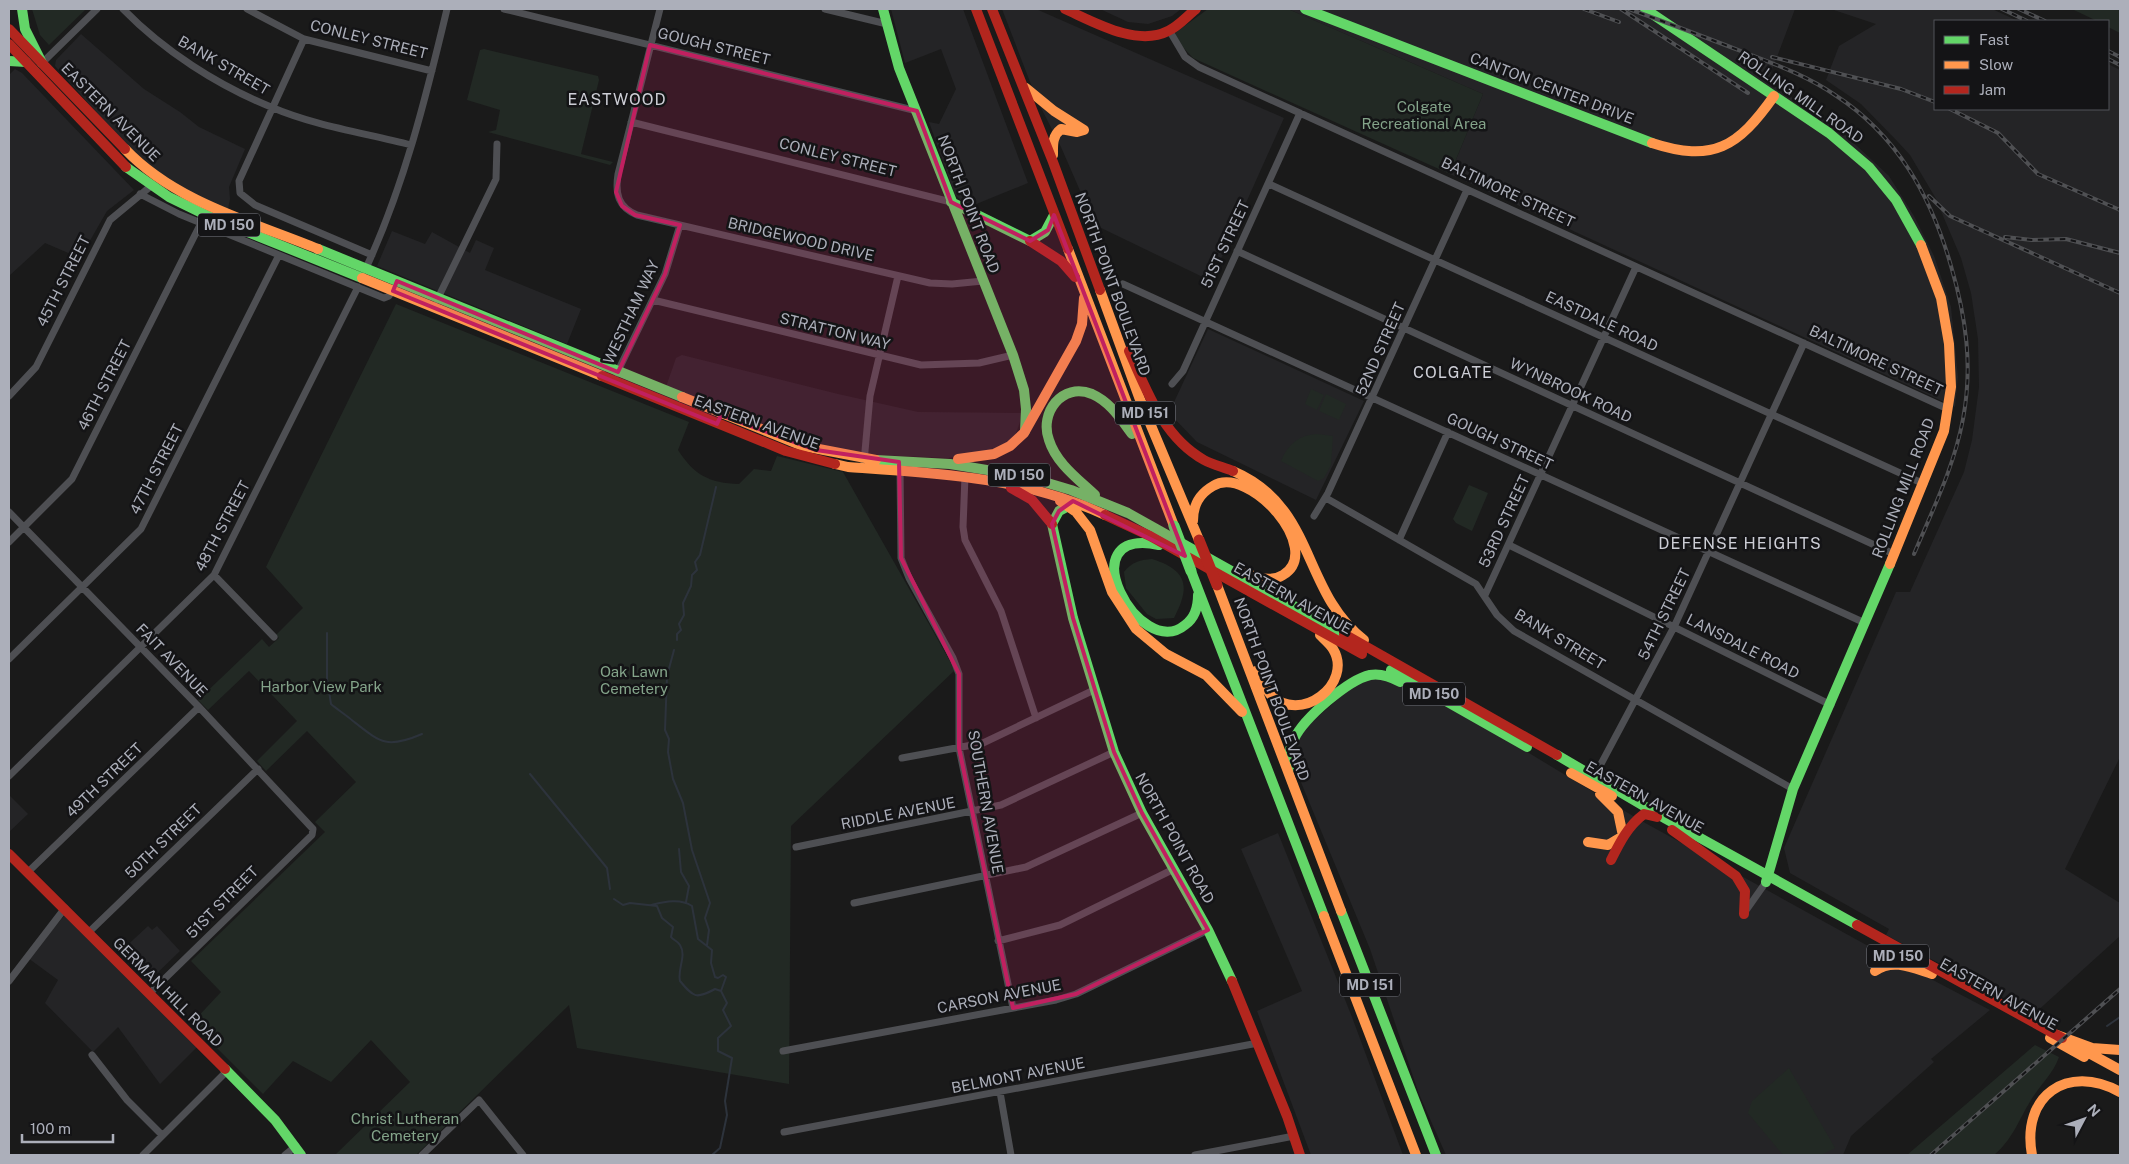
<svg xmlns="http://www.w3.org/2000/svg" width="2129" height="1164" viewBox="0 0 2129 1164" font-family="'Public Sans',sans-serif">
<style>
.built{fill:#242426}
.green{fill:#222924}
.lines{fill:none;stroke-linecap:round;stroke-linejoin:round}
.stream{stroke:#2d333c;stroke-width:2}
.street{stroke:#4e4f53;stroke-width:7}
.fast{stroke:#63d668;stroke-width:10}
.slow{stroke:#ff974d;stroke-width:10}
.jam{stroke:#b3261e;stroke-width:10}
.rail-casing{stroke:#4f5053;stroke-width:4}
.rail{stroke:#141416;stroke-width:2;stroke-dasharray:5.5;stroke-linecap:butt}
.fast-bridge{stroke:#63d668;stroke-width:11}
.jam-bridge{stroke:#b3261e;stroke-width:11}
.marked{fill:#c12060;fill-opacity:0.2;stroke:#c12060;stroke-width:4;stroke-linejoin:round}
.labels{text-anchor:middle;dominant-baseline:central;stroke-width:5;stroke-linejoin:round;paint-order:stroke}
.shield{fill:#141416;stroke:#7e8089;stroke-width:1}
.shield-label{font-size:14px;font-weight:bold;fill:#acafba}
.street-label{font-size:15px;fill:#acafba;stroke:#141416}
.park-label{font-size:15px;fill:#84a48a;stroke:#141416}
.neighbourhood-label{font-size:16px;letter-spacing:1px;fill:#cdced6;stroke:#141416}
</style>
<rect width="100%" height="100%" fill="#1a1a1a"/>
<!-- built -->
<path class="built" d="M891 9H963L1028 183 969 207 955 195 929 122 939 124 956 89 941 49 905 63Z
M1002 9H1036L1284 118 1211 281 1095 225 1061 147 1037 100Z
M1100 9H1181L1172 16 1148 24 1128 22Z
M1288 9H1795L1768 81 1843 133 1889 176 1914 216 1934 256 1951 307 1958 377 1955 407 1450 174 1483 94Z
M1831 9H1992L2018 21H1935V109H2108V64L2120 70V757L2065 869 2120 903V936L2034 1014 1886 935 1889 929 1790 873 1784 848 1896 592H1910L1964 472 1972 440 1979 387 1978 339 1971 293 1961 258 1935 197 1910 155 1898 142 1861 104 1826 80 1839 46 1876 24Z
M81 34 144 89 180 112 199 127 245 149 229 187 230 199 228 209 191 192 151 168 131 151 55 66 56 60Z
M15 69 22 73 134 190 107 211 80 258 45 243 9 276V75Z
M392 231 425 244 432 232 470 253 476 240 494 248 485 270 581 309 567 344 377 266Z
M1208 329 1364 401 1316 500 1197 442 1169 413Z
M682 355 838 394 918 412 1023 413 1015 436 1001 447 987 452 948 458 878 455 807 445 666 387 676 358Z
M1376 676 1392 679 1486 727 1638 819 1870 947 1990 1010 1931 1059 1934 1062 1851 1136 1843 1155H1446L1419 1094 1370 949 1293 763V744L1307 726 1359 681Z
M9 795 28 814 9 832Z
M1278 833 1352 1017 1403 1155H1311L1257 1011 1302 991 1241 849Z
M65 915 198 1046 160 1084 118 1027 93 1052 45 1003 58 980 28 958Z
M148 926 152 930 157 926 180 951 150 980 120 952Z"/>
<!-- green -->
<path class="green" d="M32 9H86L49 45 40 35Z
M1208 9H1288L1483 94 1450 174 1193 58 1179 43 1175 33Z
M2072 9H2120V33L2108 27V21H2097Z
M484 49 598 76 599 80 581 154 613 162 610 165 488 132 496 130 500 110 467 100 480 50Z
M396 304 689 422 678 450C694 475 709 483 739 484L754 469 771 471 777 456 843 472 955 670 791 826 789 1084 577 1048 569 1005 416 1155H335L410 1082 371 1040 331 1082 293 1061 263 1094 192 1023 221 992 191 961 325 832 315 822 356 782 307 731 266 771 257 761 297 721 249 671 208 710 198 700 262 639 269 647 279 638 276 635 303 608 266 567Z
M1311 389 1324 395 1317 410 1305 404Z
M1326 394 1346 404 1339 420 1319 411Z
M1317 434 1333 436 1331 465 1324 478 1318 481 1281 461C1288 444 1299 435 1317 434Z
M1469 485 1488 493 1472 531 1456 523 1453 519Z
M1152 559C1187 570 1191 586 1174 618L1156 619 1147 614 1126 588 1124 572C1132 562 1139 560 1152 559Z
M2035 1045 2059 1057C2053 1074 2040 1085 2031 1100 2018 1121 2013 1139 1994 1155H1907Z
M1789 1068 1835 1148 1821 1155H1783L1748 1113 1752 1101Z"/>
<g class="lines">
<!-- stream -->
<path class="stream" d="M327 633V679L331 704C338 710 346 715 353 721 381 743 387 749 422 734
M677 640V634L681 630 679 624 684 615 683 603 691 586 692 575 697 570 695 562 700 555 716 487
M674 650 667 676 665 730 669 739 668 752 673 779 683 803 692 850 710 903 705 918 709 930 707 945
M530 774 607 868 610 889
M679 849 681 872 689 886 686 902
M614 899 623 905 630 903 657 906 662 918 673 927 671 937C673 940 678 941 680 945 687 956 677 969 680 981 694 998 696 999 715 989L721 991
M651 905C664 902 680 898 692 906L698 939 712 950 711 963 715 977 718 978 723 975 726 977 721 991 727 1003 723 1010 731 1026 718 1038V1051L732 1058 725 1101 727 1115 720 1148 712 1155
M2107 1026 2120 1017"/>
<!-- street -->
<path class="street" d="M123 9C164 51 217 85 271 107 315 126 365 133 411 145
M247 9 304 39 432 71
M504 9 917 111
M660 9 618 174C615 194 618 207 637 215L930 283 952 284 983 281
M825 9 887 24
M1169 30 1185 57 1199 67 1948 409
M304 39 239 181 240 193 255 205 372 255
M42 63 97 9
M631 122 951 202
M1269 184 1924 484
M140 194 179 214 384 298 389 296 394 288
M1237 251 1894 554
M366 268C404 186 426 97 447 9
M1123 284 1865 623
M437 300 496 179 497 144
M653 300 921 365 979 363 1013 355
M617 373 665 274 680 225
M1172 384 1183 371 1300 113
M9 396 36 367 110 220 151 186
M864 462 870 396 898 276
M900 468 901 558 909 578 953 658 959 674V748L1013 1008
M965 476 963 527 965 540 1001 611 1036 718
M1326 498 1476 584 1497 615 1514 631 1793 789
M9 512 199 707 313 829 312 835 149 994
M1314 516 1328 493 1467 190
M1399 540 1448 432
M9 542 72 479 201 223
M1509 545 1831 705
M214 575 274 637
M1485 595 1636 267
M9 659 141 529 279 255
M902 758 983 743 1094 690
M9 776 214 575 358 287
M1593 779 1674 627 1804 343
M796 847 1001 805 1114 752
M28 872 199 707
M854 903 1026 867 1142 813
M1747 909 1766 882
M88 933 258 769
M998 941 1060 925 1174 869
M9 981 65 908
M783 1051 1056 1000 1076 994 1208 930
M92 1055 127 1100 162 1135
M1000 1092 1011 1155
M784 1132 1258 1043
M143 1155 227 1071
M285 1155 296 1146
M422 1155 479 1100 523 1155
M1195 1155 1294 1136"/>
<!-- fast -->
<path class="fast" d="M22 9 25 29 42 63
M883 9 899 68 1013 355 1024 390 1026 409
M1305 9 1652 143
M1645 9 1829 133 1869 167 1896 200 1921 245
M9 61 26 62
M126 167 169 197 208 216 362 278
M951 202 1030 241
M1030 241 1045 232 1054 215
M318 249 682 397
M1025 431 1026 409
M876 460 950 464 1024 476 1071 490 1128 513 1344 634
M1095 495C1078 479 1056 463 1049 440 1039 413 1062 382 1092 394 1110 402 1120 418 1132 434
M1052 524 1073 618 1114 752 1142 813 1208 930 1232 981
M1052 524 1059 511 1072 504
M1159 545C1066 526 1140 663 1185 625 1195 618 1198 607 1198 595
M1191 571 1324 916
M1391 670 1527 747
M1557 755 1666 819 1857 925
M1289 769C1288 759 1289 748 1294 739 1304 718 1348 680 1370 675 1381 673 1391 677 1400 682
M1766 882 1793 789 1890 564
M1341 911 1436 1155
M225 1069 275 1120 301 1155"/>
<!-- slow -->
<path class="slow" d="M1026 88 1054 111 1084 130 1077 132 1061 129C1052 136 1053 145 1053 155
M1652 143C1713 163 1738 147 1774 96
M125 149C175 202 252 222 318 249
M1068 249 1174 526
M362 278 602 376
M1100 290 1139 397 1199 540
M682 397 803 446 876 460
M958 459 994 454 1010 446 1024 433 1076 341 1082 324 1084 298
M835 464 848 467C936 473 1024 477 1105 515
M1233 471C1316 506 1301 591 1364 640
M1060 501 1076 512 1090 530 1112 592 1136 629 1166 654 1206 675 1242 712
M1193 521C1193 505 1199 494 1213 486 1249 464 1325 550 1283 575 1272 582 1257 578 1246 573
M1890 564 1944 431 1951 387 1949 344 1941 298 1921 245
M1217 585 1341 911
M1256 671C1261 678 1265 688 1270 694 1300 726 1354 683 1333 649 1330 644 1324 639 1320 635
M1571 773 1612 796
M1588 842 1608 845 1623 836 1618 812 1600 794
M1324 916 1416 1155
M1875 971C1893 958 1913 968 1932 974
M2054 1034 2092 1048 2120 1050
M2050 1038 2084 1057
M2078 1047 2120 1070
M2032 1155C2021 1096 2067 1063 2120 1092"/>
<!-- jam -->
<path class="jam" d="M976 9 1068 249
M992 9 1053 162 1100 290
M1065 9C1094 22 1137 47 1168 31 1179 26 1187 16 1196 9
M9 29 125 149
M9 44 126 167
M1030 241 1061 261 1075 277
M1129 351C1147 391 1163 437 1204 460 1213 465 1223 467 1233 471
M602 376 786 451 835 464
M1011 488 1032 500 1052 524
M1105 515 1150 536 1362 654
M1344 634 1557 755
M1672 830 1736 876 1745 891 1744 914
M9 854 225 1069
M1611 860C1620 842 1628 826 1644 814L1657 817
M1857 925 2062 1038
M1232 981 1287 1116 1300 1155"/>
<!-- rail casing -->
<g class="rail-casing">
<path id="rail" d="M1584 9 1619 22
M1621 9 1748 93
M1629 9C1668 23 1707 38 1746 53 1777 65 1807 76 1835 95 1897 135 1931 196 1951 266 1966 317 1973 366 1963 419 1954 467 1933 509 1914 554
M2002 9 2027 21
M2019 9 2045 21
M2108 51 2120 57
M1772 57 1901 89 1935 102
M2108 59 2120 65
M1950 109 1998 133 2038 174 2120 210
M1929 196 1950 216 2120 293
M2005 237 2032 240 2066 239 2120 253
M1931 1155 2120 989"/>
</g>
<!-- rail -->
<use href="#rail" class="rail"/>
<!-- fast-bridge -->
<path class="fast-bridge" d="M1174 526 1191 571"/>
<!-- jam-bridge -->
<path class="jam-bridge" d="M1199 540 1217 585"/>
</g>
<!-- marked area -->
<path class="marked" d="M650 45 917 111 951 202 1030 241 1048 230 1054 215 1185 556 1073 501 1059 511 1052 524 1073 618 1114 752 1142 813 1208 930 1076 994 1013 1008 959 748V674L901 558 899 462 816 450 721 415 717 424 393 291 397 281 618 372 665 274 680 225 635 215 622 206 616 192Z"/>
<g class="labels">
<!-- shield labels -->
<g class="shield">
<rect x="198" y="213.5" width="62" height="23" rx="4"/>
<rect x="1115" y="401.5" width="60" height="23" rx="4"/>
<rect x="988" y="463.5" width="62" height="23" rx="4"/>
<rect x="1403" y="682.5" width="62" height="23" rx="4"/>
<rect x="1867" y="944.5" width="62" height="23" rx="4"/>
<rect x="1340" y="973.5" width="60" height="23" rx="4"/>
</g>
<g class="shield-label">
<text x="229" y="225">MD 150</text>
<text x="1145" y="413">MD 151</text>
<text x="1019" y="475">MD 150</text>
<text x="1434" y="694">MD 150</text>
<text x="1898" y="956">MD 150</text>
<text x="1370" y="985">MD 151</text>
</g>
<!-- street labels -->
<g class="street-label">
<text transform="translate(369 39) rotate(14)">CONLEY STREET</text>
<text transform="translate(714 46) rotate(14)">GOUGH STREET</text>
<text transform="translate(224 65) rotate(30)">BANK STREET</text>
<text transform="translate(1552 88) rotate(21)">CANTON CENTER DRIVE</text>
<text transform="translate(1801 97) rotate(35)">ROLLING MILL ROAD</text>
<text transform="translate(111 112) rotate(45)">EASTERN AVENUE</text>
<text transform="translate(838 157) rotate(14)">CONLEY STREET</text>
<text transform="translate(1508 192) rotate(25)">BALTIMORE STREET</text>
<text transform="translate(969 204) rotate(69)">NORTH POINT ROAD</text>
<text transform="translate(801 239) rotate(13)">BRIDGEWOOD DRIVE</text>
<text transform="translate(1225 244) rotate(-65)">51ST STREET</text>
<text transform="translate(63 281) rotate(-63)">45TH STREET</text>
<text transform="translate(1113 284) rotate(70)">NORTH POINT BOULEVARD</text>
<text transform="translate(631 312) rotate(-65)">WESTHAM WAY</text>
<text transform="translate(1602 321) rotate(25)">EASTDALE ROAD</text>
<text transform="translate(835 331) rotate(14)">STRATTON WAY</text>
<text transform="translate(1380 349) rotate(-66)">52ND STREET</text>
<text transform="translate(1876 360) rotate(25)">BALTIMORE STREET</text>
<text transform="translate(104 385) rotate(-63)">46TH STREET</text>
<text transform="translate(1571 390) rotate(25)">WYNBROOK ROAD</text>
<text transform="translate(757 422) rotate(20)">EASTERN AVENUE</text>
<text transform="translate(1500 441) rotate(25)">GOUGH STREET</text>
<text transform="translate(156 469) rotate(-63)">47TH STREET</text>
<text transform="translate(1903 488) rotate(-69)">ROLLING MILL ROAD</text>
<text transform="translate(1504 521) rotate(-65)">53RD STREET</text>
<text transform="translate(222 526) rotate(-62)">48TH STREET</text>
<text transform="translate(1293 598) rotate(29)">EASTERN AVENUE</text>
<text transform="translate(1664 614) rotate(-64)">54TH STREET</text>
<text transform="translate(1560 639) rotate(31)">BANK STREET</text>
<text transform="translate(1743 646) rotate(27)">LANSDALE ROAD</text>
<text transform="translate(172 660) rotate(46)">FAIT AVENUE</text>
<text transform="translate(1272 689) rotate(70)">NORTH POINT BOULEVARD</text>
<text transform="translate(104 780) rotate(-44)">49TH STREET</text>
<text transform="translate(1645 797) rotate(29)">EASTERN AVENUE</text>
<text transform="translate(986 802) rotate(80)">SOUTHERN AVENUE</text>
<text transform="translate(898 813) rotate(-11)">RIDDLE AVENUE</text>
<text transform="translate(1175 838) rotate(61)">NORTH POINT ROAD</text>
<text transform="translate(163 841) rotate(-44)">50TH STREET</text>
<text transform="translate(222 902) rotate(-45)">51ST STREET</text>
<text transform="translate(168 992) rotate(45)">GERMAN HILL ROAD</text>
<text transform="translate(1999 994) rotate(29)">EASTERN AVENUE</text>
<text transform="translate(999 996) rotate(-11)">CARSON AVENUE</text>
<text transform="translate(1018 1075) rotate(-11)">BELMONT AVENUE</text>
</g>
<!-- park labels -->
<g class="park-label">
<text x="1424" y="106">Colgate<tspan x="1424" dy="17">Recreational Area</tspan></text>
<text x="634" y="671">Oak Lawn<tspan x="634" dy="17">Cemetery</tspan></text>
<text x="321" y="686">Harbor View Park</text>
<text x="405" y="1118">Christ Lutheran<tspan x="405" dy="17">Cemetery</tspan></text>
</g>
<!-- neighbourhood labels -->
<g class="neighbourhood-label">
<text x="617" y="99">EASTWOOD</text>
<text x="1453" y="372">COLGATE</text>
<text x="1740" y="543">DEFENSE HEIGHTS</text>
</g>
</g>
<!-- border -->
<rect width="2129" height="1164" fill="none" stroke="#acafba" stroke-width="20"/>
<!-- legend -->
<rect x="1934" y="20" width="175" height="90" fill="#141416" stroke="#515258"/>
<rect x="1944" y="36" width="25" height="8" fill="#63d668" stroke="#515258"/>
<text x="1979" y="45" font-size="15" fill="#acafba">Fast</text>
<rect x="1944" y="61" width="25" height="8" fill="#ff974d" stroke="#515258"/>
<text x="1979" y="70" font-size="15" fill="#acafba">Slow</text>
<rect x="1944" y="86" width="25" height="8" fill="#b3261e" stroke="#515258"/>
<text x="1979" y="95" font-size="15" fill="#acafba">Jam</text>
<!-- north arrow -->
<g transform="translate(2084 1119) rotate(49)" stroke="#141416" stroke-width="4" paint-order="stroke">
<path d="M0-4L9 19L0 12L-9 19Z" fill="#acafba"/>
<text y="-8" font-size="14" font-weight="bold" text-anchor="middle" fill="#acafba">N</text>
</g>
<!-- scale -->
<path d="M22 1134v8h91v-8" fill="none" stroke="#acafba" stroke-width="2.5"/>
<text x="30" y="1134" font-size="15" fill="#acafba" stroke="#141416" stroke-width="4" paint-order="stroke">100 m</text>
</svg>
